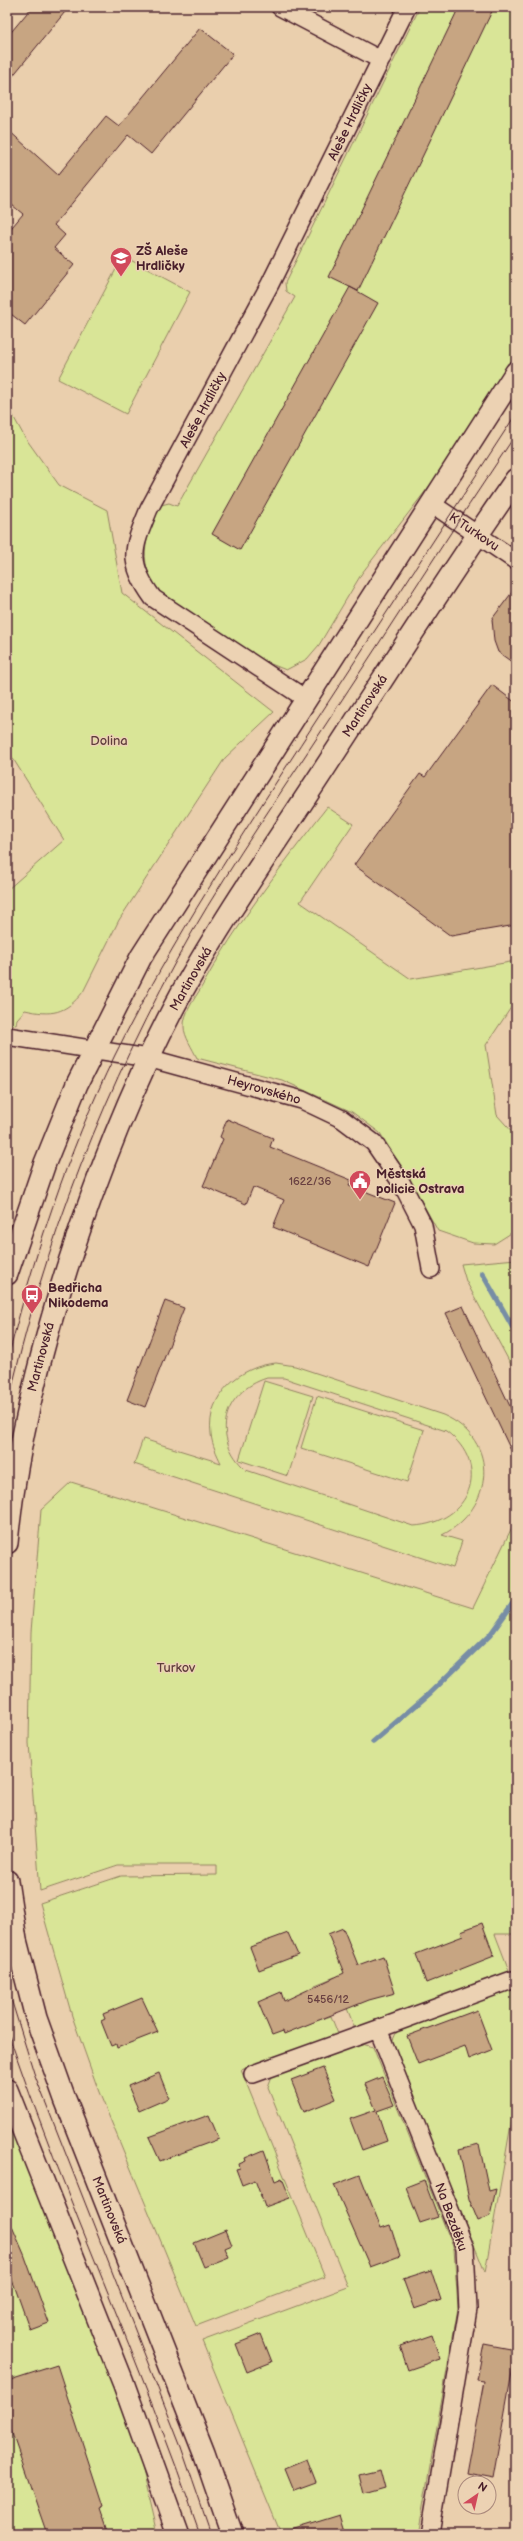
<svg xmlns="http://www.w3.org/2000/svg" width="523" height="2541" viewBox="0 0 523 2541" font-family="'Balsamiq Sans',sans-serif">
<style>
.green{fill:#d9e597;stroke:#928261;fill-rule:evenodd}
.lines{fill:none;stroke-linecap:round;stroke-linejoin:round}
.stream{stroke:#778da5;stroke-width:5.5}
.building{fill:#c7a582;stroke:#4a1f2b}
.minor-casing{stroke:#4a1f2b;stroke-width:20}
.tertiary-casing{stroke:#4a1f2b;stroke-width:24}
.minor{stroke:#ecd2b3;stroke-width:17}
.tertiary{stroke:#ecd2b3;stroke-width:21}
.tram{stroke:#4a1f2b;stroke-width:1}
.labels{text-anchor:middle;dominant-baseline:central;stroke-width:3;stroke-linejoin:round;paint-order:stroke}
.number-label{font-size:11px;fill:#694041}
.street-label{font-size:13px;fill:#4a1f2b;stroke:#ecd2b3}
.poi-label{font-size:13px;font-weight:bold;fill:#4a1f2b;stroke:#ecd2b3;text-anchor:start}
.park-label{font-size:13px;fill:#5f3d3b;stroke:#ecd2b3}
</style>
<rect width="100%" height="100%" fill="#eacfad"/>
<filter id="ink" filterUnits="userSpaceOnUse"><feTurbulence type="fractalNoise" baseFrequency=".025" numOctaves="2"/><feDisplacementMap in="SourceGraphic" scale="8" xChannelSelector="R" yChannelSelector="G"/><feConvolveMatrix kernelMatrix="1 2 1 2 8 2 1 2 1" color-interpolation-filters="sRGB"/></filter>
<g filter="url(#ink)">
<!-- green -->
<path class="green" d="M420 7H516V356L445 466 362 573 319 645 307 659 286 670 266 662 162 594C136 567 144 536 161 505L169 503 177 506 295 297 286 291 285 283Z
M123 256 190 292 126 414 58 379Z
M7 405 24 436 59 485 107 510 122 593 274 712 225 758 119 920 83 992C65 1014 52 1016 25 1010L17 1019 16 1025 7 1023V890L64 840 7 749Z
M327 807 353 824 300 902 411 979 516 961V1000L486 1045 497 1115 516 1136V1230L494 1244 473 1243 438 1231 409 1179 380 1133 352 1112 282 1080 197 1058C193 1049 184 1036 184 1027 183 1014 195 998 201 988 237 923 282 865 327 807Z
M516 1259V1374L466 1281 461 1264Z
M276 1363 295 1366 443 1415C501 1440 494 1509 442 1535L462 1541 453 1568 134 1464 143 1439 221 1463C217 1454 212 1445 211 1434 206 1395 240 1366 276 1363ZM267 1378H284L446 1431C493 1466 470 1523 413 1526L246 1470C211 1438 222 1392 267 1378Z
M264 1381 313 1396 288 1476 239 1460Z
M317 1396 424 1430 407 1482 301 1448Z
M71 1482 473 1608 516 1519V1934H495L510 1973 355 2029 335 1977 315 1985 313 2007 319 2020 331 2016 338 2034 241 2070 325 2277 196 2326 99 2092 72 2016 40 1903 121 1876 217 1875V1865H118L40 1891 29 1743 31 1632 41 1510Z
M516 1988V2096L485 2272 392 2042 397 2031Z
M362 2044 373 2047 454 2249 458 2308 418 2534H281L202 2341 348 2287 268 2087 272 2076Z
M7 2116 137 2445 158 2534H7Z"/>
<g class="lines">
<!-- stream -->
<path class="stream" d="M482 1273 516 1333
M373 1742 429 1694 490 1635 516 1599"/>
</g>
<!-- building -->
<path class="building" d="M32 7H69L7 83V37Z
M459 7H494L358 291 329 277Z
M200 28 233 54 151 154 128 135 54 225 65 235 54 248 74 265 25 325 7 311V233L23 214 7 201V129L58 175 106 116 119 126Z
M350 287 378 303 240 550 212 534Z
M516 587V665L498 652 494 641 492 619Z
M492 685 516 703V925L451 936 354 865 420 774 425 777Z
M227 1119 273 1138 270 1147 351 1180 349 1185 395 1203 369 1267 273 1227 284 1200 253 1187 246 1204 203 1186 223 1139 220 1137Z
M165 1301 184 1308 145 1407 127 1400Z
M463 1306 516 1419V1461L446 1313Z
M482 1923 494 1956 426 1983 416 1954 463 1936 461 1931Z
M343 1928 358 1965 383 1956 395 1993 369 2000 284 2034 283 2031 272 2035 258 2002 281 1992 284 2001 344 1973 328 1934Z
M288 1933 298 1955 259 1970 250 1947Z
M142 1998 158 2032 117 2048 116 2044 111 2046 101 2021 105 2019 103 2014Z
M477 2010 492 2050 469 2059 465 2046 418 2064 407 2036Z
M323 2068 336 2099 304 2112 291 2080Z
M159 2073 169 2098 139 2111 128 2086Z
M382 2077 394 2105 377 2111 387 2141 362 2150 350 2119 376 2110 365 2084Z
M209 2115 219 2139 160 2161 149 2137Z
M479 2144 489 2191 496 2189 490 2216 478 2221 469 2199 459 2149Z
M264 2150 275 2181 282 2178 290 2198 265 2207 255 2180 242 2185 236 2169 240 2168 239 2164 246 2161 245 2158Z
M360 2175 381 2228 390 2225 400 2256 370 2267 334 2185Z
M424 2180 438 2217 420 2223 406 2187Z
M7 2215 24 2254 49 2323 30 2330 7 2265Z
M226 2230 232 2245 225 2248 229 2257 204 2267 194 2243Z
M431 2270 441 2300 414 2309 403 2279Z
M261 2334 272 2362 247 2372 236 2344Z
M432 2335 440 2359 408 2370 400 2346Z
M484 2344 516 2350 493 2478 467 2473 484 2381 477 2380Z
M57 2365 103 2506 99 2508 108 2534H47L7 2419V2381Z
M307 2459 316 2482 294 2490 285 2468Z
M380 2470 385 2489 364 2495 359 2475Z
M340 2515 346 2534H292L291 2530Z"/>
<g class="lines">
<!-- minor casing -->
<g class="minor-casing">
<path id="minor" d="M280 7 381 60
M432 504 516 561
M306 699 153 598C126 561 133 548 149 509L270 284 407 7
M7 1036 148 1058 302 1100 342 1119 374 1143 402 1184 423 1225 431 1269
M378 2029 512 1980
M253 2074 378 2029 465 2248 468 2309 430 2534"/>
</g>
<!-- tertiary casing -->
<g class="tertiary-casing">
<path id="tertiary" d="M7 1274 45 1163 77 1084 141 957 516 372
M7 1543C16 1448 39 1358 67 1268 98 1172 134 1080 182 992 228 910 283 833 334 754 394 662 453 569 516 479
M7 1881 16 1940 36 2018 65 2099 204 2453 232 2534
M7 2090 123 2382 178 2534"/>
</g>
<!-- minor -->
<use href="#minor" class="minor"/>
<!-- tertiary -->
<use href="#tertiary" class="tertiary"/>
<!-- tram -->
<path class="tram" d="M7 1363C32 1260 68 1151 115 1055 172 940 244 832 314 724 381 621 449 517 516 414
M7 1410C43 1243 107 1082 191 934 234 860 283 790 330 718 392 624 453 528 516 434
M7 1986 34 2073 181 2447 211 2534
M7 2030C65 2200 142 2363 200 2534"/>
</g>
</g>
<!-- icons -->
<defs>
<g id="school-pin" transform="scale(1.15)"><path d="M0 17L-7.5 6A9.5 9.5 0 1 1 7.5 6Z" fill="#d1495b" stroke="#ecd2b3"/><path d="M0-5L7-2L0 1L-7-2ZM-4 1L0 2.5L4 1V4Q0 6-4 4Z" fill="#fff"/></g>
<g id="civic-pin" transform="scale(1.15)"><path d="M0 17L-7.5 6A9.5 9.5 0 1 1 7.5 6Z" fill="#d1495b" stroke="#ecd2b3"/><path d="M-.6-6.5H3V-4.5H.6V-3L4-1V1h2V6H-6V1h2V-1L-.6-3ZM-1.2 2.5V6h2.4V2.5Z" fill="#fff"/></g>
<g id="bus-pin" transform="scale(1.15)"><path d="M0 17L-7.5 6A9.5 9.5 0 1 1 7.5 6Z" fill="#d1495b" stroke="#ecd2b3"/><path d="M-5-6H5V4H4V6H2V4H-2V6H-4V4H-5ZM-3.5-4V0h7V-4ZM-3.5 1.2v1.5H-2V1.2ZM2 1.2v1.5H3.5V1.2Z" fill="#fff"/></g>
</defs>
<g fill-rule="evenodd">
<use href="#school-pin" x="121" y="258"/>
<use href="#civic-pin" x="360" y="1181"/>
<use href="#bus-pin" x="32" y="1295"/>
</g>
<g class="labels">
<!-- number labels -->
<g class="number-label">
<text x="310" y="1181">1622/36</text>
<text x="328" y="1999">5456/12</text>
</g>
<!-- street labels -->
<g class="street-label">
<text transform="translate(350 122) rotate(-64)">Aleše Hrdličky</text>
<text transform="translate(203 410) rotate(-62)">Aleše Hrdličky</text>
<text transform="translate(474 532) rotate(34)">K Turkovu</text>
<text transform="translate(365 706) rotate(-57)">Martinovská</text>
<text transform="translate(191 979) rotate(-60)">Martinovská</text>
<text transform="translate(264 1090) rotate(16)">Heyrovského</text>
<text transform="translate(41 1357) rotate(-75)">Martinovská</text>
<text transform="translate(109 2210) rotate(68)">Martinovská</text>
<text transform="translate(451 2217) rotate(70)">Na Bezděku</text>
</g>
<!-- poi labels -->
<g class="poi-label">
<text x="136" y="251">ZŠ Aleše<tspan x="136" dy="15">Hrdličky</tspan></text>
<text x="376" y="1174">Městská<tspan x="376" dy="15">policie Ostrava</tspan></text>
<text x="48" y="1288">Bedřicha<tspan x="48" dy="15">Nikodema</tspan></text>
</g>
<!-- park labels -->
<g class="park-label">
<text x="109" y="741">Dolina</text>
<text x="176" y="1668">Turkov</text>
</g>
</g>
<!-- margin -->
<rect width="523" height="2541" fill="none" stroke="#ecd2b3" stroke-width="24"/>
<rect x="12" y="12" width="499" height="2517" fill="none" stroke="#4a1f2b" stroke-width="1.5" filter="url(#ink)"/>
<!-- north arrow -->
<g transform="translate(477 2495) rotate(34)"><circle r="19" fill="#ecd2b3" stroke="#ab8a7d"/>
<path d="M0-3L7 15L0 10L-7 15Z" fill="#d1495b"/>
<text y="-6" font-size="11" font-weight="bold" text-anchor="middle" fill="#4a1f2b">N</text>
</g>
</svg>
